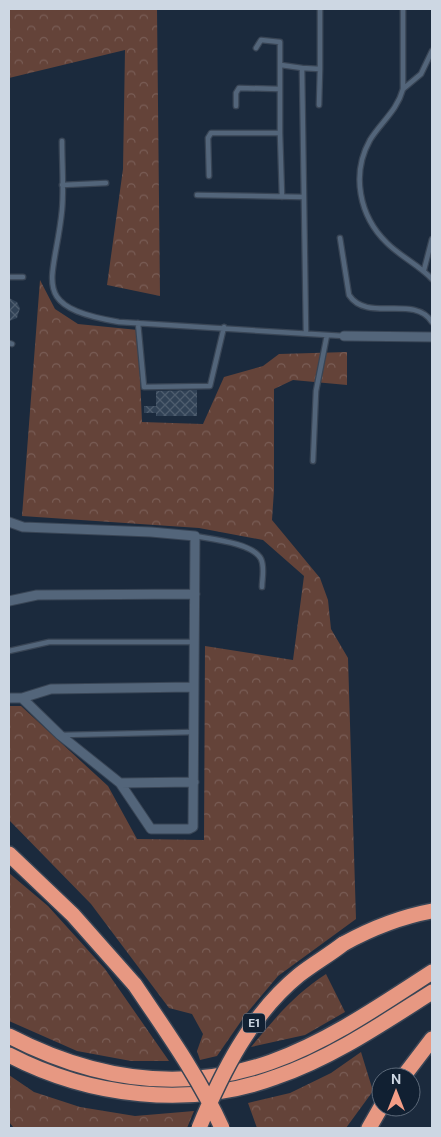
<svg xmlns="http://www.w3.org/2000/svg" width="441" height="1137" viewBox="0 0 441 1137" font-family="'DM Sans',sans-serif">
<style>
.forest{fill:url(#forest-crowns)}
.building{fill:url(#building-cross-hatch)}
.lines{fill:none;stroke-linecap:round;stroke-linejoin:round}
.service-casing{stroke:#394555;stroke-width:7}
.minor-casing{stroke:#394555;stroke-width:11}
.motorway-casing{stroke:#394555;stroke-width:18}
.service{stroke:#53657a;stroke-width:4.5}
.minor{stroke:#53657a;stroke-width:9}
.motorway{stroke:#e79882;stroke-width:15}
.motorway-bridge-casing{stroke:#394555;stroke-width:18;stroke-linecap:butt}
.motorway-bridge{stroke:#e79882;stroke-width:15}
.labels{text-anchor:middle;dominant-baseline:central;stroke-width:4;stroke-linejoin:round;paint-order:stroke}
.shield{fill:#112032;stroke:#95a0ae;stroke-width:1}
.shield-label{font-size:12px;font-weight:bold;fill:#cdd7e3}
</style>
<defs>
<pattern id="forest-crowns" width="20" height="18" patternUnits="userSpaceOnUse" patternTransform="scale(1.25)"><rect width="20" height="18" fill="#644339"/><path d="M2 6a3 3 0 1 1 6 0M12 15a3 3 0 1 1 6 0" fill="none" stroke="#795d56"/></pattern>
<pattern id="building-cross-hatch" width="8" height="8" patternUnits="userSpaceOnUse" patternTransform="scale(1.25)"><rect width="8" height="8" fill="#314256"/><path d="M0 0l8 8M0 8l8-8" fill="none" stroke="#4e5d6e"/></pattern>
</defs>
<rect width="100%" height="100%" fill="#1b2a3d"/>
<!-- forest -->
<path class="forest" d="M9 9H157L160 296 107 285 123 169 125 50 9 78Z
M40 280 55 309 78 324 138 330 142 422 203 424 224 377 263 366 279 354 347 352V385L293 380 274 389V490L272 520 320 578 328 600 331 629 348 658 356 919 278 976 246 1014 217 1056 200 1060 197 1051 203 1034 192 1014 169 1008 91 904 9 820V706H21L108 786 137 839 204 840 205 646 293 660 304 576 263 540 199 528 22 516Z
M9 873 48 906 105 969 169 1061H131L77 1051 9 1021Z
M326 974 345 1012 305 1035 251 1047C274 1019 296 993 326 974Z
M361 1052 373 1091 346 1128H257L248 1103 290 1093 331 1073Z
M9 1075 34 1092 80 1107 135 1116 194 1111 187 1128H14L9 1122Z"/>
<!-- building -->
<path class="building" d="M9 298 17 302 20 308 17 318 9 321Z
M197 390V416H156V413H144V406H156V391Z"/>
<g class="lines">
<!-- service casing -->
<g class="service-casing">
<path id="service" d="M403 9V89C397 111 381 122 370 140 351 174 359 216 387 243 401 257 419 265 432 279
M256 48 261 40 280 42V89
M281 65 302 68
M403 89 421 74 432 51
M319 105 320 69
M236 106V93L239 88 280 89V133
M62 141C62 164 64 188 62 210 55 282 26 306 119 322L344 336
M209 176 208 138 211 133H280L282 197
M62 185 106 183
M197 195 303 197
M340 238 349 295C367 323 414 294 432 322
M424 270 432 239
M9 277H23
M138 323 144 387 210 386 224 327
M306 333 302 68 320 69V9
M9 343 12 344
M313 461 316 391 327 335
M195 536C211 539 253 543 261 559 265 568 262 579 262 587
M9 651 49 642H194
M62 735 194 732"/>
</g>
<!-- minor casing -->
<g class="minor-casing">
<path id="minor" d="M344 336 432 337
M9 522 23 527 151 532 195 536 193 827 189 829H151L120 783 60 735 22 698H9
M9 601 37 595 195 594
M22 698 51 689 194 687
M120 783 194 782"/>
</g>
<!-- motorway casing -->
<g class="motorway-casing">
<path id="motorway" d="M9 854 73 915 135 985
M343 944C372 928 400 917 432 911
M9 1036C92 1079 181 1094 271 1062 329 1041 381 1005 432 972
M9 1055C90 1097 190 1109 276 1077 332 1058 383 1023 432 992
M403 1077 432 1039
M369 1128 381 1107"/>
</g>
<!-- service -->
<use href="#service" class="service"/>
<!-- minor -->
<use href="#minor" class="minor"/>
<!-- motorway -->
<use href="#motorway" class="motorway"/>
<!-- motorway-bridge casing -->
<g class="motorway-bridge-casing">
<path id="motorway-bridge" d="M135 985C166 1031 199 1077 222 1128
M199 1128C222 1072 251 1014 299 975 313 964 329 955 343 944"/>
</g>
<!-- motorway-bridge -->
<use href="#motorway-bridge" class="motorway-bridge"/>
</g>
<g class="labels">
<!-- shield labels -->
<rect class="shield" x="243" y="1013.5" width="22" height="19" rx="4"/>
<g class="shield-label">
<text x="254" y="1023">E1</text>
</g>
</g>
<!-- border -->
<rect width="441" height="1137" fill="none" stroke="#cdd7e3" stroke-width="20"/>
<!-- north arrow -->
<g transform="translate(396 1092)"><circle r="24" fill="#112032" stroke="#5c6979"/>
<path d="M0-4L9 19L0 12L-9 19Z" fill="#f49e87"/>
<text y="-8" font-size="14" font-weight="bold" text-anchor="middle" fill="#cdd7e3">N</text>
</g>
</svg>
